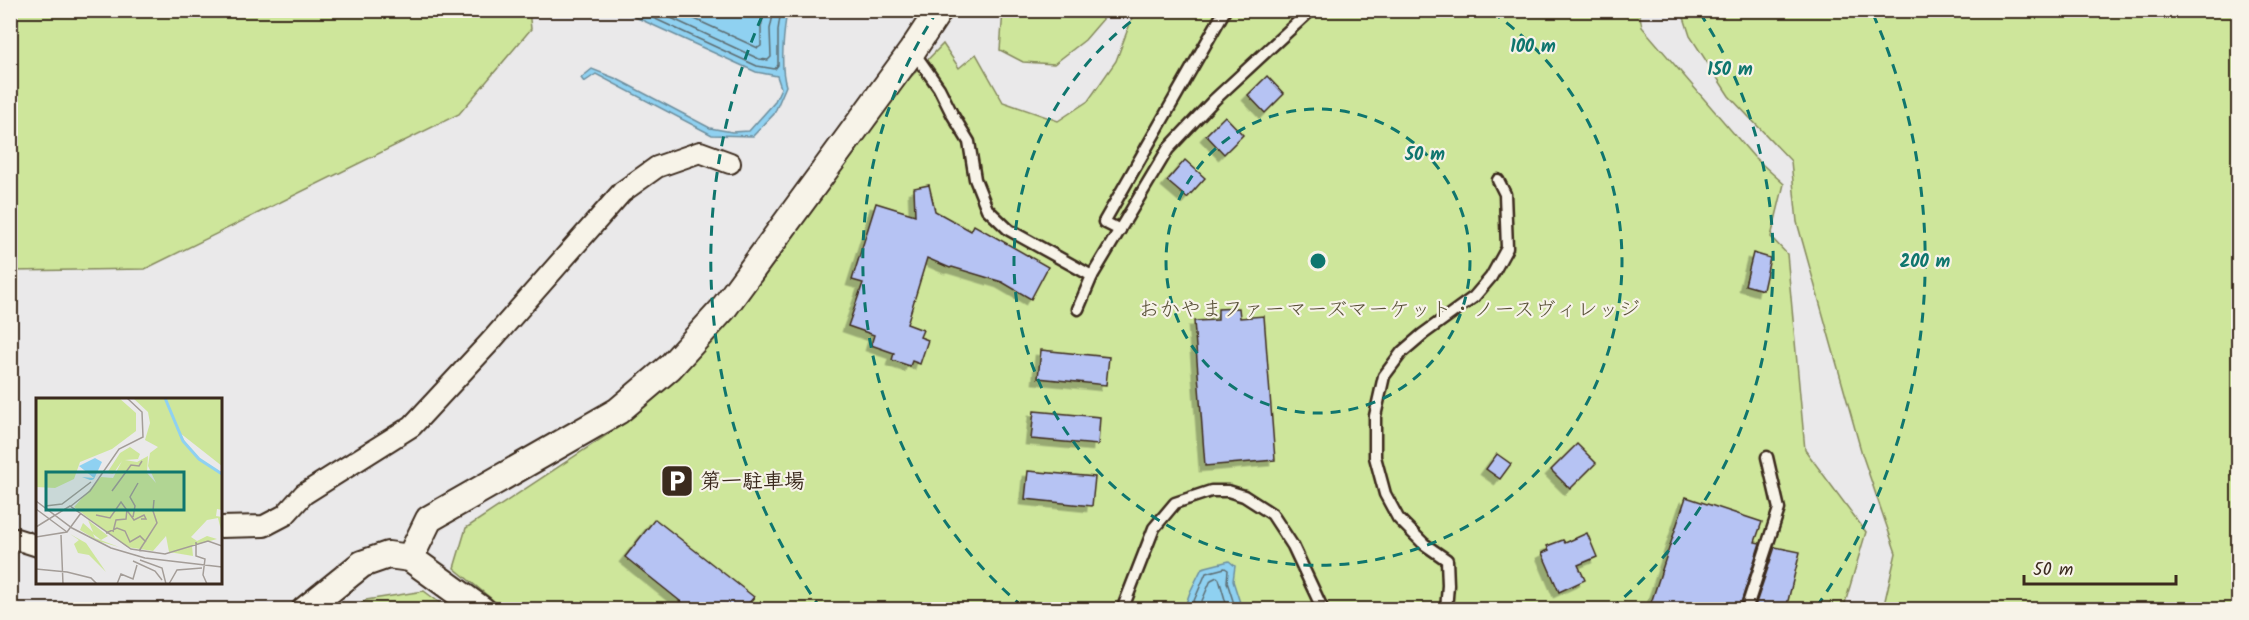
<svg xmlns="http://www.w3.org/2000/svg" width="2249" height="620" font-family="Kalam,'Klee One',sans-serif">
<style>
.green{fill:#cee69b;stroke:#84885c;stroke-width:1.5}
.water{fill:#8fd1f1;stroke:#6d8e9d;stroke-width:1.5}
.lines{fill:none;stroke-linecap:round;stroke-linejoin:round}
.shore{stroke:#5d6d72;stroke-width:1.5}
.building{fill:#b6c3f3;stroke:#3b2a1e;stroke-width:1.5;filter:url(#shadow)}
.service-casing{stroke:#3b2a1e;stroke-width:15}
.minor-casing{stroke:#3b2a1e;stroke-width:24}
.tertiary-casing{stroke:#3b2a1e;stroke-width:30}
.service{stroke:#f7f3e8;stroke-width:10}
.minor{stroke:#f7f3e8;stroke-width:20}
.tertiary{stroke:#f7f3e8;stroke-width:26}
.ring{fill:none;stroke:#0f766e;stroke-width:3;stroke-dasharray:10 8}
.labels{text-anchor:middle;stroke-width:4.5;stroke-linejoin:round;paint-order:stroke}
.park-label{font-size:21px;fill:#585037;stroke:#f7f3e8}
.poi-label{font-size:21px;font-weight:bold;fill:#3b2a1e;stroke:#f7f3e8;text-anchor:start}
.inset-river{fill:none;stroke:#8fd1f1;stroke-width:3}
.inset-road{fill:none;stroke:#a49d98;stroke-width:1.5}
.view{fill:#0f766e;fill-opacity:0.15;stroke:#0f766e;stroke-width:3}
.inset-edge{fill:none;stroke:#3b2a1e;stroke-width:3}
.centre{fill:#0f766e;stroke:#f7f3e8;stroke-width:3}
.ring-label{font-size:18px;text-anchor:middle;font-weight:bold;fill:#0f766e;stroke:#f7f3e8;stroke-width:4.5;stroke-linejoin:round;paint-order:stroke}
</style>
<defs>
<filter id="shadow"><feDropShadow dx="-5.5" dy="5.5" stdDeviation="0" flood-color="#0004"/></filter>
</defs>
<rect width="100%" height="100%" fill="#eae9ea"/>
<filter id="ink" filterUnits="userSpaceOnUse"><feTurbulence type="fractalNoise" baseFrequency=".0167" numOctaves="2"/><feDisplacementMap in="SourceGraphic" scale="12" xChannelSelector="R" yChannelSelector="G"/><feConvolveMatrix kernelMatrix="1 2 1 2 8 2 1 2 1" color-interpolation-filters="sRGB"/></filter>
<g filter="url(#ink)">
<g class="green">
<path d="M 529,10 L 531,29 L 459,114 L 145,269 L 11,271 L 11,11 Z"/>
<path d="M 1135,10 L 1639,11 L 1642,27 L 1754,157 L 1784,184 L 1771,237 L 1787,254 L 1805,450 L 1866,532 L 1843,610 L 505,610 L 454,568 L 466,528 L 622,425 L 729,322 L 904,84 L 943,44 L 959,68 L 976,54 L 1003,102 L 1058,121 L 1088,101 L 1116,61 Z"/>
<path d="M 1003,11 L 1003,10 L 1110,11 L 1085,40 L 1054,64 L 1023,62 L 1000,50 Z"/>
<path d="M 1682,11 L 2238,11 L 2238,609 L 1883,609 L 1896,553 L 1862,454 L 1797,222 L 1791,161 L 1729,96 L 1690,36 Z"/>
<path d="M 424,591 L 448,609 L 353,609 L 366,600 Z"/>
</g>
<g class="water">
<path d="M 622,11 L 787,11 C 784,31 780,68 786,86 L 774,114 L 753,136 L 712,135 L 596,74 L 584,82 L 581,78 L 592,69 L 617,79 L 710,128 L 732,132 L 749,131 L 774,103 L 781,88 L 777,76 L 756,72 Z"/>
<path d="M 1229,561 L 1235,566 L 1233,581 L 1242,609 L 1184,609 L 1190,592 L 1202,568 Z"/>
</g>
<g class="lines">
<g class="shore">
<path d="M 636,10 L 757,66 L 775,69 L 778,65 L 778,30 L 781,10"/>
<path d="M 654,10 L 759,59 L 768,60 L 771,57 L 770,29 L 774,10"/>
<path d="M 675,10 L 758,48 L 761,46 L 761,27 L 765,10"/>
<path d="M 1190,610 L 1206,573 L 1225,568 L 1228,570 L 1227,582 L 1236,610"/>
<path d="M 1198,610 L 1211,580 L 1217,577 L 1219,579 L 1228,610"/>
</g>
</g>
<g class="building">
<path d="M 1267,76 L 1284,94 L 1265,113 L 1248,95 Z"/>
<path d="M 1225,116 L 1243,135 L 1224,154 L 1206,135 Z"/>
<path d="M 1185,160 L 1205,178 L 1187,198 L 1167,181 Z"/>
<path d="M 929,185 L 935,211 L 971,231 L 974,225 L 1048,267 L 1031,299 L 1002,282 L 952,267 L 950,268 L 927,258 L 907,324 L 923,330 L 920,337 L 928,340 L 920,364 L 912,361 L 910,366 L 892,360 L 894,353 L 871,345 L 874,335 L 848,326 L 863,283 L 852,280 L 876,203 L 915,215 L 914,188 Z"/>
<path d="M 1753,253 L 1770,258 L 1763,290 L 1745,285 Z"/>
<path d="M 1239,308 L 1240,318 L 1264,316 L 1275,460 L 1205,466 L 1194,321 L 1218,320 L 1218,309 Z"/>
<path d="M 1041,350 L 1109,357 L 1106,385 L 1038,378 Z"/>
<path d="M 1034,411 L 1100,417 L 1098,445 L 1031,439 Z"/>
<path d="M 1577,444 L 1596,463 L 1570,489 L 1551,470 Z"/>
<path d="M 1497,454 L 1511,464 L 1500,479 L 1486,469 Z"/>
<path d="M 1028,471 L 1095,477 L 1092,506 L 1025,499 Z"/>
<path d="M 1686,497 L 1762,522 L 1755,542 L 1760,543 L 1739,609 L 1649,609 Z"/>
<path d="M 655,519 L 754,597 L 744,609 L 690,609 L 625,557 Z"/>
<path d="M 1587,533 L 1597,557 L 1578,565 L 1585,580 L 1559,592 L 1542,553 L 1549,550 L 1547,546 L 1563,540 L 1565,543 Z"/>
<path d="M 1775,547 L 1800,552 L 1786,609 L 1754,609 Z"/>
</g>
<g class="lines">
<g class="service-casing">
<g id="service">
<path d="M 913,51 L 939,88 L 952,114 L 969,142 L 975,179 L 987,209 L 1009,230 L 1092,276"/>
<path d="M 1120,230 L 1104,222 L 1225,10"/>
<path d="M 1078,309 L 1092,276 L 1168,149 L 1214,100 L 1311,10"/>
<path d="M 1122,610 L 1154,528 L 1175,503 L 1211,491 L 1228,491 L 1244,496 L 1272,514 L 1293,546 L 1323,610"/>
<path d="M 1446,610 L 1448,585 L 1447,560 L 1424,544 L 1398,518 L 1385,494 L 1375,457 L 1375,416 L 1384,376 L 1402,352 L 1423,334 L 1474,297 L 1491,277 L 1507,248 L 1505,194 L 1498,180"/>
<path d="M 1746,610 L 1779,509 L 1767,457"/>
</g>
</g>
<g class="minor-casing">
<g id="minor">
<path d="M 220,527 L 264,526 L 285,515 L 304,494 L 412,426 L 490,342 L 622,192 L 657,167 L 700,152 L 730,163"/>
<path d="M 10,541 L 16,539 L 38,546"/>
</g>
</g>
<g class="tertiary-casing">
<g id="tertiary">
<path d="M 410,558 L 429,519 L 618,411 L 670,367 L 723,309 L 912,51 L 939,10"/>
<path d="M 305,610 L 362,564 L 388,555 L 410,558 L 482,610"/>
</g>
</g>
<use href="#service" class="service"/>
<use href="#minor" class="minor"/>
<use href="#tertiary" class="tertiary"/>
</g>
</g>
<g class="ring">
<circle cx="1318" cy="261" r="152"/>
<path d="M1492 12A304 304 0 1 1 1144 12"/>
<path d="M1023 607A455 455 0 0 1 936 13M1700 13A455 455 0 0 1 1613 607"/>
<path d="M821 609A607 607 0 0 1 763 14M1873 14A607 607 0 0 1 1815 609"/>
</g>
<defs>
<g id="parking-square" transform="scale(1.725)"><rect x="-9" y="-9" width="18" height="18" rx="4" fill="#3b2a1e" stroke="#f7f3e8"/><path d="M-3.5-5.5H1a3.5 3.5 0 0 1 0 7H-1V5.5H-3.5ZM-1-3.4V-.6H.8a1.4 1.4 0 0 0 0-2.8Z" fill="#fff"/></g>
</defs>
<g fill-rule="evenodd">
<use href="#parking-square" x="677" y="481"/>
</g>
<g class="labels">
<g class="park-label">
<text x="1389" y="316">おかやまファーマーズマーケット・ノースヴィレッジ</text>
</g>
<g class="poi-label">
<text x="700" y="488">第一駐車場</text>
</g>
</g>
<g transform="translate(36 398)">
<rect width="186" height="186" fill="#eae9ea"/>
<path d="M 0,0 L 83,0 L 100,15 L 100,33 L 76,51 L 44,64 L 38,81 L 19,90 L 0,89 ZM 97,0 L 186,0 L 186,68 L 144,35 L 156,55 L 186,77 L 186,112 L 181,111 L 180,118 L 186,119 L 186,136 L 182,120 L 171,122 L 155,139 L 161,143 L 171,138 L 181,141 L 156,148 L 157,158 L 133,154 L 130,138 L 117,153 L 91,149 L 38,109 L 65,79 L 77,80 L 86,63 L 77,76 L 71,75 L 84,55 L 94,49 L 104,56 L 102,61 L 89,62 L 101,64 L 112,58 L 111,75 L 120,85 L 112,68 L 114,55 L 122,49 L 109,42 L 114,25 L 112,14 ZM 52,122 L 72,138 L 65,142 L 57,136 L 59,140 L 83,149 L 62,143 L 44,132 L 47,125 L 57,134 ZM 34,136 L 50,145 L 70,174 L 53,157 L 42,155 L 38,146 L 43,142 Z" fill="#cee69b"/>
<path d="M 59,60 L 66,64 L 58,81 L 56,82 L 54,82 L 46,79 L 58,80 L 43,68 Z" fill="#8fd1f1"/>
<path class="inset-river" d="M 129,0 L 147,43 L 163,61 L 186,76"/>
<path class="inset-road" d="M 76,93 L 95,67 L 103,68 L 106,63M 0,103 L 36,130 L 75,150 L 109,160 L 186,169M 9,108 L 26,106 L 55,84M 35,108 L 54,93 L 83,51 L 107,39 L 106,14 L 91,0M 0,111 L 31,134M 60,117 L 74,120 L 85,104 L 98,122 L 108,117 L 110,121 L 105,121M 97,119 L 99,108 L 94,99 L 102,85M 0,129 L 34,108 L 95,151 L 129,156 L 172,143 L 186,148M 77,134 L 80,122 L 90,121 L 91,111M 70,135 L 81,130 L 89,133 L 94,144 L 104,138 L 110,144M 25,137 L 27,186M 0,139 L 31,134 L 45,115M 160,144 L 160,158 L 169,161 L 167,177 L 171,186M 103,153 L 121,125 L 117,113 L 118,102M 104,162 L 126,170 L 130,186M 97,163 L 119,173 L 126,182M 0,171 L 31,174 L 55,180 L 61,186M 81,186 L 85,176 L 97,181 L 101,167M 133,186 L 141,172 L 166,170"/>
<path class="view" d="M 10,74 L 148,74 L 148,112 L 10,112 Z"/>
<rect width="186" height="186" class="inset-edge"/>
</g>
<circle cx="1318" cy="261" r="9" class="centre"/>
<g class="ring-label">
<text x="1533" y="52">100 m</text>
<text x="1730" y="75">150 m</text>
<text x="1425" y="160">50 m</text>
<text x="1925" y="267">200 m</text>
</g>
<rect width="2249" height="620" fill="none" stroke="#f7f3e8" stroke-width="36"/>
<rect x="18" y="18" width="2213" height="584" fill="none" stroke="#3b2a1e" stroke-width="2" filter="url(#ink)"/>
<path d="M2024 575v9h152v-9" fill="none" stroke="#3b2a1e" stroke-width="3"/>
<text x="2033" y="575" font-size="18" fill="#3b2a1e" stroke="#f7f3e8" stroke-width="4.5" paint-order="stroke">50 m</text>
</svg>
